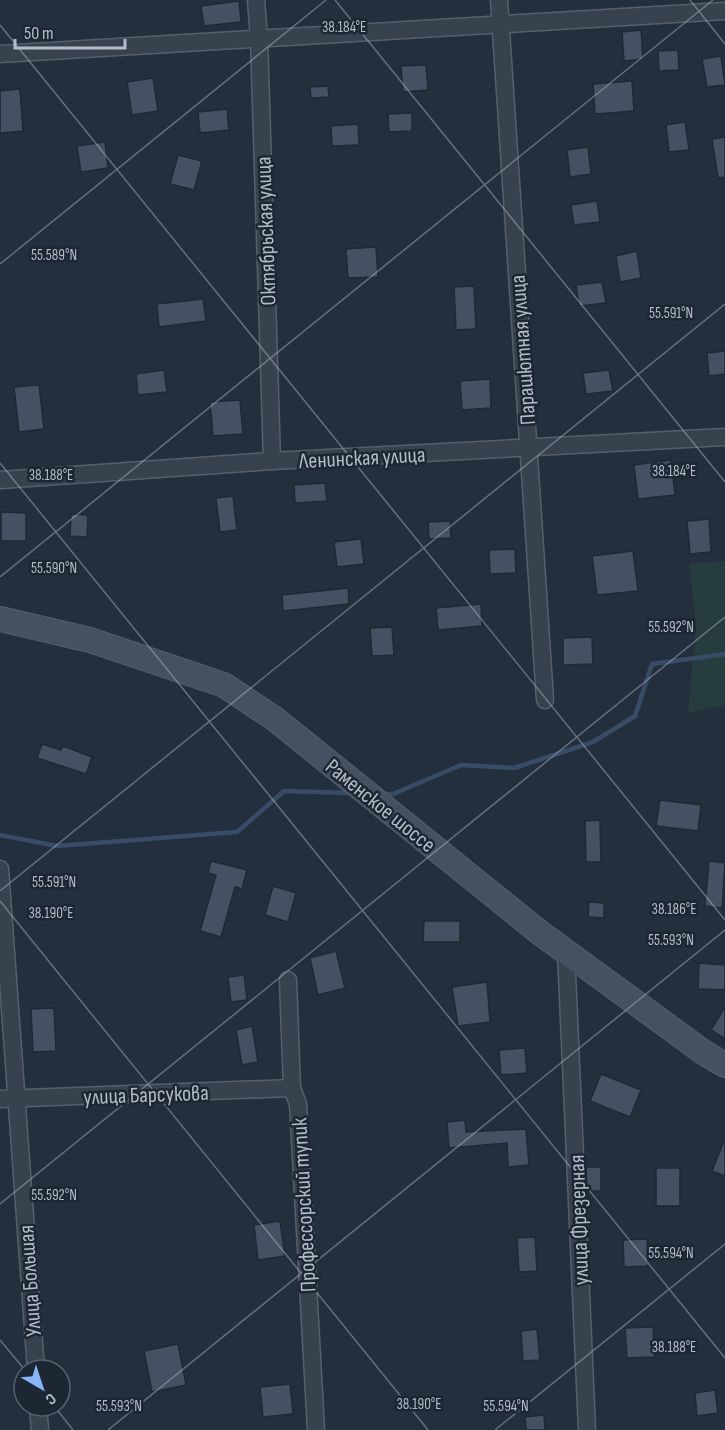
<svg xmlns="http://www.w3.org/2000/svg" width="725" height="1430" font-family="'Sofia Sans Condensed',sans-serif">
<style>
.green{fill:#263c3f}
.lines{fill:none;stroke-linecap:round;stroke-linejoin:round}
.stream{stroke:#394c67;stroke-width:4.5}
.building{fill:#455162;stroke:#1f2835;stroke-width:1.5}
.street-casing{stroke:#565f6c;stroke-width:19}
.secondary-casing{stroke:#565f6c;stroke-width:26}
.street{stroke:#38414e;stroke-width:16}
.secondary{stroke:#465061;stroke-width:24}
.ticks{fill:none;stroke:#b4bcc9;stroke-width:1.5;stroke-opacity:0.45}
.labels{text-anchor:middle;stroke-width:5;stroke-linejoin:round;paint-order:stroke}
.street-label{font-size:22px;fill:#b4bcc9;stroke:#1d2633}
.ticks-label{font-size:15px;text-anchor:middle;fill:#b4bcc9;stroke:#1d2633;stroke-width:5;stroke-linejoin:round;paint-order:stroke}
</style>
<rect width="100%" height="100%" fill="#242f3e"/>
<path class="green" d="M 725,561 L 725,705 L 688,713 L 696,626 L 689,564 Z"/>
<g class="lines">
<g class="stream">
<path d="M 381,794 L 393,794 L 461,765 L 514,768 L 593,742 L 635,716 L 652,664 L 725,654"/>
<path d="M 0,835 L 57,846 L 237,832 L 284,791 L 352,793"/>
</g>
</g>
<g class="building">
<path d="M 239,1 L 241,22 L 204,26 L 201,6 Z"/>
<path d="M 641,30 L 643,59 L 624,61 L 622,32 Z"/>
<path d="M 678,50 L 679,70 L 659,71 L 658,51 Z"/>
<path d="M 721,56 L 725,85 L 707,87 L 702,59 Z"/>
<path d="M 426,65 L 428,90 L 403,92 L 401,66 Z"/>
<path d="M 153,78 L 158,111 L 132,115 L 127,82 Z"/>
<path d="M 632,81 L 634,111 L 595,114 L 593,84 Z"/>
<path d="M 328,86 L 329,97 L 311,98 L 310,87 Z"/>
<path d="M 20,89 L 23,131 L 0,133 L 0,91 Z"/>
<path d="M 227,109 L 229,130 L 200,133 L 198,112 Z"/>
<path d="M 412,113 L 412,131 L 389,132 L 388,114 Z"/>
<path d="M 685,122 L 689,150 L 669,152 L 666,125 Z"/>
<path d="M 358,124 L 359,145 L 332,146 L 331,126 Z"/>
<path d="M 725,137 L 725,177 L 718,178 L 712,139 Z"/>
<path d="M 105,142 L 108,168 L 81,172 L 77,146 Z"/>
<path d="M 588,147 L 591,174 L 570,177 L 567,150 Z"/>
<path d="M 178,155 L 202,161 L 194,190 L 170,184 Z"/>
<path d="M 597,201 L 600,222 L 574,225 L 571,205 Z"/>
<path d="M 376,247 L 378,277 L 348,278 L 346,249 Z"/>
<path d="M 637,251 L 641,278 L 620,282 L 616,256 Z"/>
<path d="M 602,282 L 606,303 L 579,306 L 576,285 Z"/>
<path d="M 474,286 L 476,329 L 456,330 L 454,287 Z"/>
<path d="M 203,299 L 206,321 L 159,327 L 157,304 Z"/>
<path d="M 725,351 L 725,374 L 709,376 L 707,353 Z"/>
<path d="M 164,370 L 167,392 L 138,395 L 136,374 Z"/>
<path d="M 609,370 L 613,391 L 586,394 L 583,373 Z"/>
<path d="M 490,379 L 491,408 L 462,410 L 460,381 Z"/>
<path d="M 39,385 L 44,429 L 19,432 L 14,387 Z"/>
<path d="M 240,400 L 243,434 L 213,436 L 210,402 Z"/>
<path d="M 671,460 L 675,495 L 638,499 L 634,465 Z"/>
<path d="M 325,483 L 327,501 L 295,503 L 294,485 Z"/>
<path d="M 233,496 L 237,530 L 220,532 L 216,498 Z"/>
<path d="M 1,512 L 26,513 L 26,541 L 1,541 Z"/>
<path d="M 71,514 L 88,515 L 87,537 L 70,536 Z"/>
<path d="M 709,519 L 711,552 L 690,554 L 687,521 Z"/>
<path d="M 450,521 L 451,538 L 429,539 L 428,522 Z"/>
<path d="M 361,539 L 364,564 L 337,567 L 334,542 Z"/>
<path d="M 515,549 L 516,573 L 490,574 L 489,550 Z"/>
<path d="M 633,551 L 638,591 L 597,595 L 592,556 Z"/>
<path d="M 348,588 L 349,604 L 283,611 L 282,595 Z"/>
<path d="M 481,604 L 482,626 L 438,630 L 436,608 Z"/>
<path d="M 392,627 L 394,655 L 372,656 L 370,628 Z"/>
<path d="M 592,637 L 593,664 L 563,665 L 563,638 Z"/>
<path d="M 42,744 L 61,750 L 63,746 L 92,757 L 86,774 L 37,758 Z"/>
<path d="M 660,800 L 701,805 L 698,831 L 656,826 Z"/>
<path d="M 600,820 L 601,862 L 586,862 L 585,821 Z"/>
<path d="M 211,861 L 247,870 L 242,889 L 235,887 L 221,937 L 200,931 L 216,875 L 208,873 Z"/>
<path d="M 709,861 L 725,863 L 722,908 L 705,906 Z"/>
<path d="M 273,886 L 296,893 L 288,922 L 265,915 Z"/>
<path d="M 589,902 L 604,903 L 604,918 L 588,917 Z"/>
<path d="M 424,921 L 460,921 L 460,942 L 423,942 Z"/>
<path d="M 336,951 L 345,988 L 318,995 L 310,958 Z"/>
<path d="M 699,963 L 725,965 L 725,990 L 698,989 Z"/>
<path d="M 244,975 L 247,1000 L 231,1002 L 228,977 Z"/>
<path d="M 487,982 L 490,1022 L 458,1026 L 452,987 Z"/>
<path d="M 725,1007 L 725,1039 L 711,1030 Z"/>
<path d="M 54,1008 L 56,1051 L 33,1052 L 31,1009 Z"/>
<path d="M 252,1026 L 258,1062 L 242,1065 L 236,1030 Z"/>
<path d="M 525,1048 L 527,1073 L 501,1075 L 499,1050 Z"/>
<path d="M 601,1074 L 641,1090 L 630,1117 L 590,1101 Z"/>
<path d="M 465,1120 L 466,1132 L 526,1129 L 529,1165 L 508,1167 L 507,1143 L 449,1148 L 447,1122 Z"/>
<path d="M 724,1141 L 725,1141 L 725,1176 L 712,1171 Z"/>
<path d="M 586,1167 L 601,1167 L 601,1191 L 587,1191 Z"/>
<rect x="656" y="1168" width="24" height="38"/>
<path d="M 280,1221 L 285,1256 L 258,1260 L 254,1225 Z"/>
<path d="M 535,1237 L 537,1271 L 519,1272 L 517,1238 Z"/>
<path d="M 647,1239 L 648,1266 L 624,1267 L 623,1240 Z"/>
<path d="M 653,1327 L 655,1357 L 627,1358 L 625,1328 Z"/>
<path d="M 537,1329 L 540,1360 L 523,1361 L 521,1331 Z"/>
<path d="M 178,1344 L 186,1385 L 152,1392 L 144,1351 Z"/>
<path d="M 290,1384 L 293,1414 L 263,1417 L 260,1387 Z"/>
<path d="M 715,1390 L 718,1413 L 697,1416 L 695,1393 Z"/>
<path d="M 544,1415 L 545,1430 L 526,1430 L 525,1417 Z"/>
</g>
<g class="lines">
<g class="street-casing">
<g id="street">
<path d="M 256,0 L 259,38 L 272,461"/>
<path d="M 499,0 L 545,700"/>
<path d="M 0,54 L 725,11"/>
<path d="M 0,480 L 272,461 L 725,437"/>
<path d="M 0,869 L 36,1370"/>
<path d="M 566,951 L 587,1430"/>
<path d="M 288,980 L 292,1088 L 298,1104 L 316,1430"/>
<path d="M 0,1099 L 292,1088"/>
<path d="M 38,1406 L 40,1430"/>
</g>
</g>
<g class="secondary-casing">
<path id="secondary" d="M 0,619 L 90,640 L 224,685 L 275,719 L 539,932 L 703,1052 L 725,1065"/>
</g>
<use href="#street" class="street"/>
<use href="#secondary" class="secondary"/>
</g>
<path class="ticks" d="M 335,0 L 725,482M 690,0 L 725,44M 0,25 L 725,920M 0,264 L 326,0M 0,463 L 725,1358M 0,577 L 713,0M 0,891 L 725,304M 0,901 L 428,1430M 0,1204 L 725,617M 0,1340 L 25,1370M 54,1406 L 73,1430M 108,1430 L 725,930M 495,1430 L 725,1244"/>
<g class="labels">
<g class="street-label">
<text transform="translate(265 231) rotate(-92)" y="8">Октябрьская улица</text>
<text transform="translate(522 350) rotate(-94)" y="8">Парашютная улица</text>
<text transform="translate(362 457) rotate(-3)" y="8">Ленинская улица</text>
<text transform="translate(381 805) rotate(39)" y="8">Раменское шоссе</text>
<text transform="translate(146 1094) rotate(-2)" y="8">улица Барсукова</text>
<text transform="translate(303 1205) rotate(-93)" y="8">Профессорский тупик</text>
<text transform="translate(578 1220) rotate(-92)" y="8">улица Фрезерная</text>
<text transform="translate(29 1281) rotate(-94)" y="8">Улица Большая</text>
</g>
</g>
<g class="ticks-label">
<text x="344" y="32">38.184°E</text>
<text x="54" y="260">55.589°N</text>
<text x="671" y="318">55.591°N</text>
<text x="674" y="476">38.184°E</text>
<text x="51" y="480">38.188°E</text>
<text x="54" y="573">55.590°N</text>
<text x="671" y="632">55.592°N</text>
<text x="54" y="887">55.591°N</text>
<text x="674" y="914">38.186°E</text>
<text x="51" y="918">38.190°E</text>
<text x="671" y="945">55.593°N</text>
<text x="54" y="1200">55.592°N</text>
<text x="671" y="1258">55.594°N</text>
<text x="674" y="1352">38.188°E</text>
<text x="419" y="1409">38.190°E</text>
<text x="119" y="1411">55.593°N</text>
<text x="506" y="1411">55.594°N</text>
</g>
<g transform="translate(42 1388) rotate(141)"><circle r="28" fill="#1d2633" stroke="#59626f" stroke-width="1.5"/>
<path d="M0-4.5L10 22L0 15L-10 22Z" fill="#8ab4f8"/>
<text y="-9" font-size="16" font-weight="bold" text-anchor="middle" fill="#b4bcc9">С</text>
</g>
<path d="M15 39v9h110v-9" fill="none" stroke="#b4bcc9" stroke-width="3"/>
<text x="24" y="39" font-size="18" fill="#b4bcc9" stroke="#1d2633" stroke-width="4.5" paint-order="stroke">50 m</text>
</svg>
